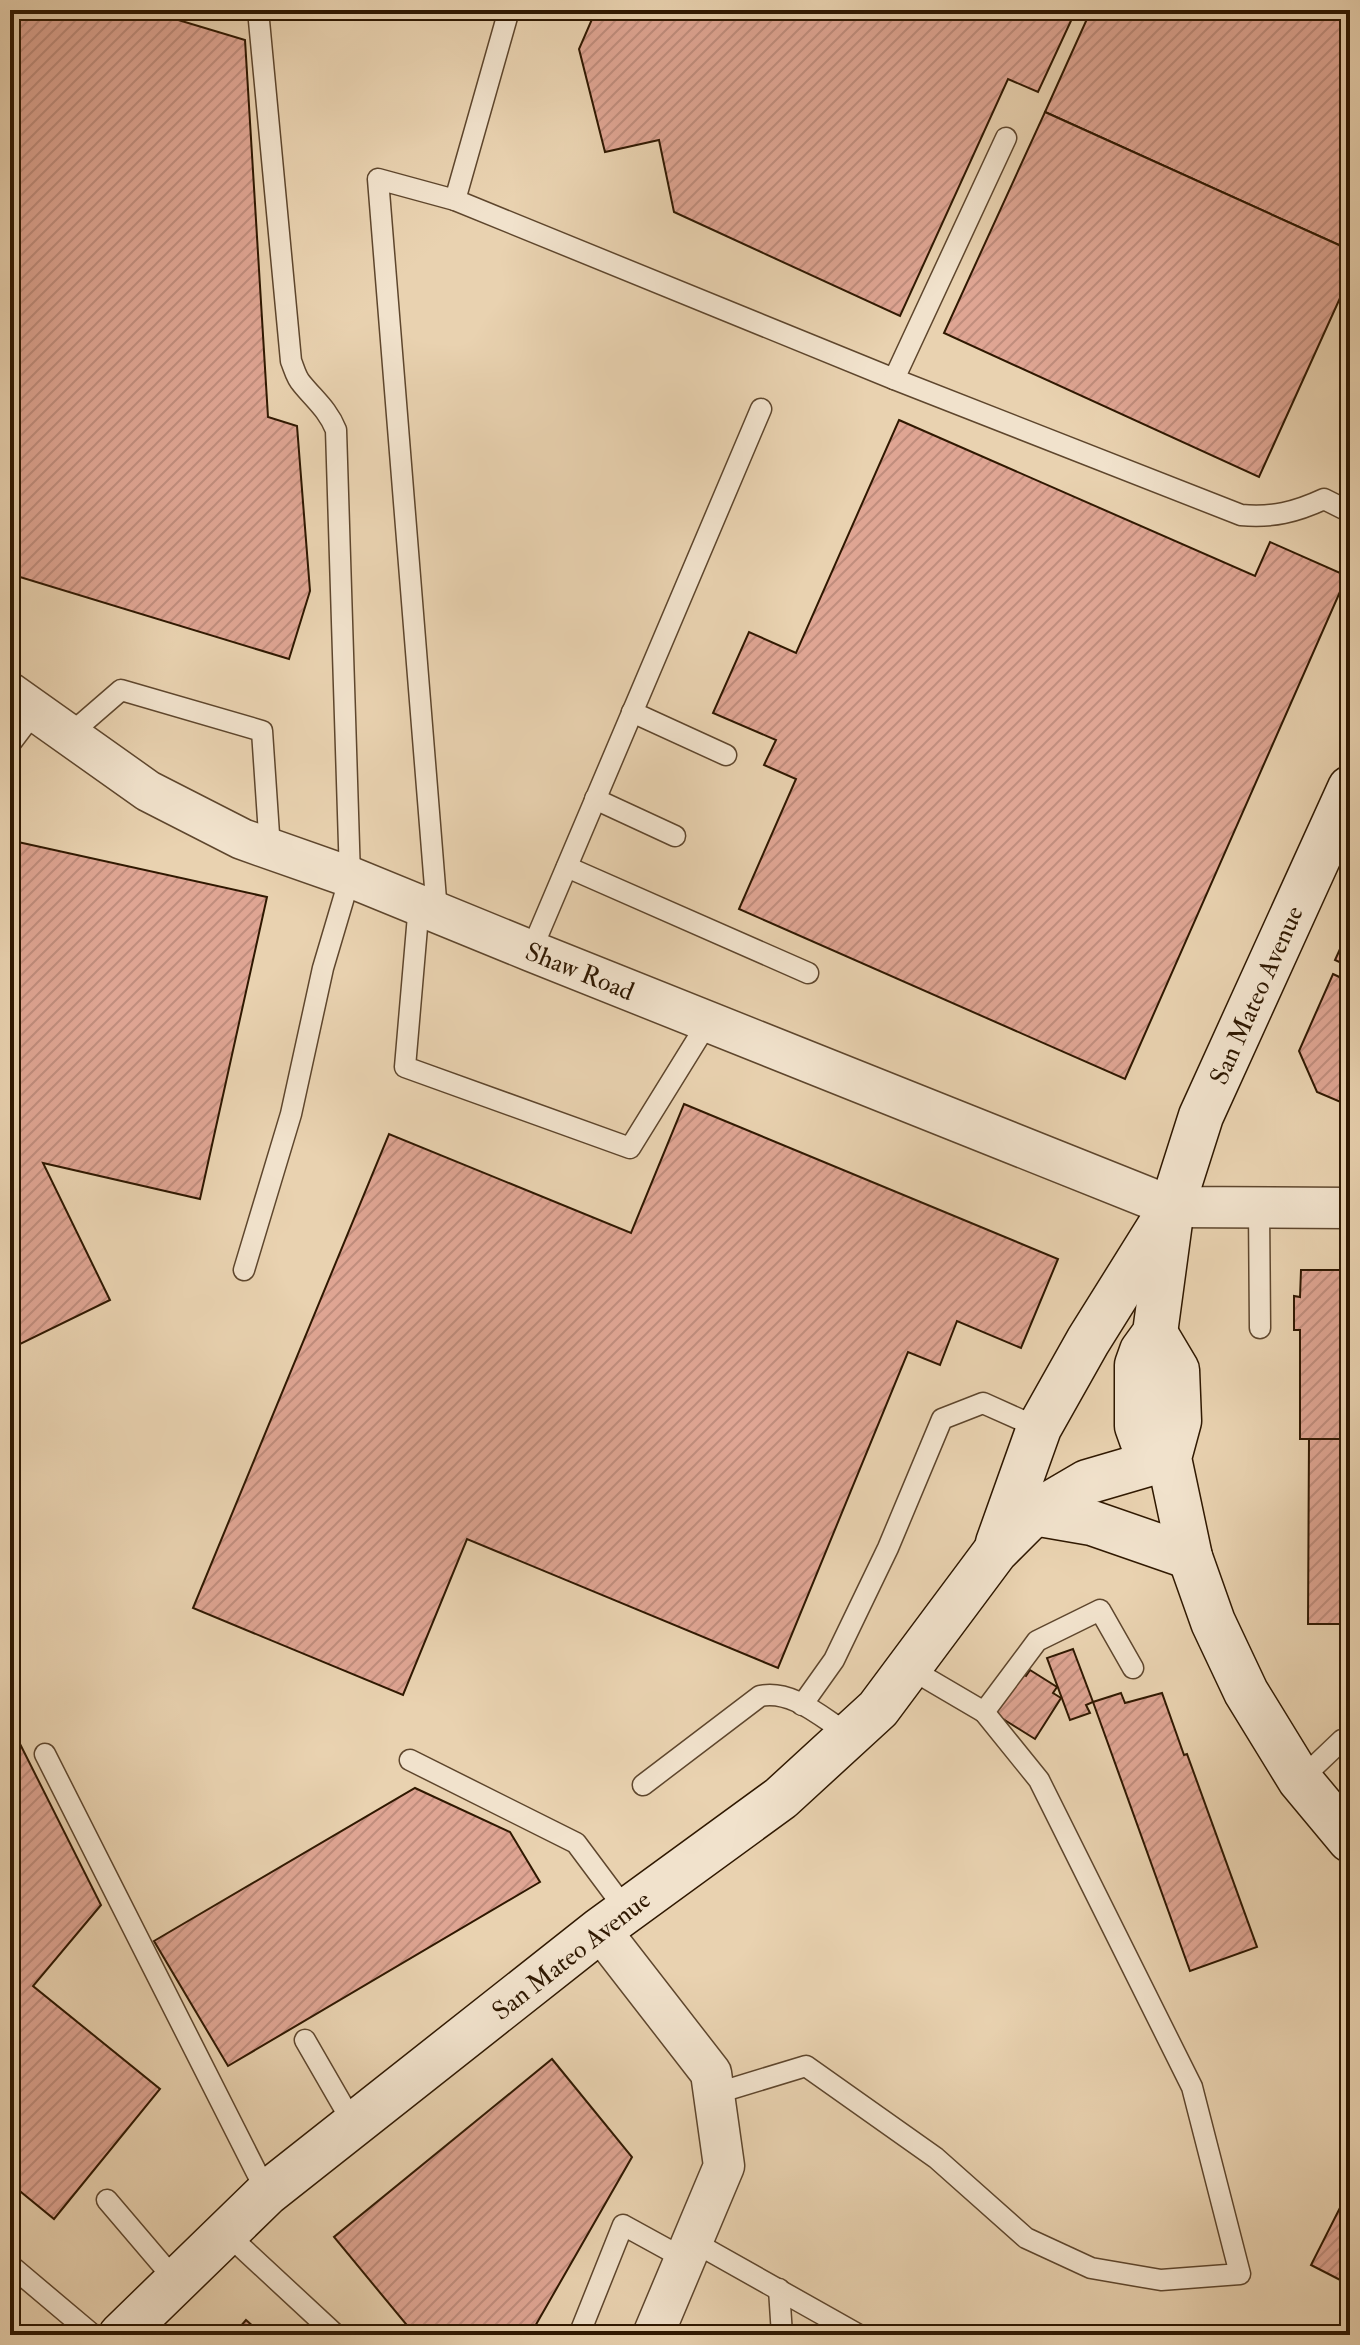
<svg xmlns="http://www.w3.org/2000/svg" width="1360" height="2345" font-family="'IM FELL Double Pica',serif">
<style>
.building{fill:url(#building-hatch);stroke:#2f1801;stroke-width:2}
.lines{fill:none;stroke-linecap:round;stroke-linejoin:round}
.lane-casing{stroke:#5e462d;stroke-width:23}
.street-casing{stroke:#5e462d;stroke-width:43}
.secondary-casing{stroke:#2f1801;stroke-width:47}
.lane{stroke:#f1e2cc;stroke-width:20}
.street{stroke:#f1e2cc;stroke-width:40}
.secondary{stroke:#f1e2cc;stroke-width:44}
.labels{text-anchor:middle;stroke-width:7;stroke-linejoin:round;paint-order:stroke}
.street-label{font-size:26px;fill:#2f1801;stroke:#f1e2cc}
</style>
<defs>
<pattern id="building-hatch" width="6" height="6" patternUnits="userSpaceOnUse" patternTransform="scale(2)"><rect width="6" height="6" fill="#dfa593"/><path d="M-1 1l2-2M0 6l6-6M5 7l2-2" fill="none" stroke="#c08d7d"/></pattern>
</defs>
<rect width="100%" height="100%" fill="#e9d2b0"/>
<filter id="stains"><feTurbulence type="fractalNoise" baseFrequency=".0025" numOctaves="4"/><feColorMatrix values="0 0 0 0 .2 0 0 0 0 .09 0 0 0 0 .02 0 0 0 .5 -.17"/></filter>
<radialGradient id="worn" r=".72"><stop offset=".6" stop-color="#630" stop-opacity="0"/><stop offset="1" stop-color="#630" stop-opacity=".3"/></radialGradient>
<g class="building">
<path d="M 19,10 L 145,10 L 245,40 L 268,417 L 297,426 L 310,591 L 289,659 L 10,574 L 10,39 Z"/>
<path d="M 596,10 L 615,10 L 635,20 L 648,10 L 1076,10 L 1038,92 L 1008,79 L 900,316 L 674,212 L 659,140 L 605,152 L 579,49 Z"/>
<path d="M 1091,10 L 1350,10 L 1350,250 L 1045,112 Z"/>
<path d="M 1045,112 L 1350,250 L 1350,276 L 1259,477 L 944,333 Z"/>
<path d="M 899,420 L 1255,576 L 1270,542 L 1347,576 L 1125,1079 L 739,909 L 796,779 L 764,765 L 776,740 L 713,713 L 749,632 L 796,653 Z"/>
<path d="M 18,842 L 267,897 L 200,1199 L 43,1163 L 110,1300 L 10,1349 L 10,879 Z"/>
<path d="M 1350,927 L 1350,967 L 1335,960 Z"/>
<path d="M 1333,974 L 1350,982 L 1350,1106 L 1317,1092 L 1299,1051 Z"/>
<path d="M 684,1104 L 1058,1259 L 1021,1348 L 957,1321 L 940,1365 L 908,1352 L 778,1668 L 467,1539 L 403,1695 L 193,1608 L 389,1134 L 631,1233 Z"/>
<path d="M 1301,1270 L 1350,1270 L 1350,1439 L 1300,1439 L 1300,1330 L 1294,1330 L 1294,1296 L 1300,1297 Z"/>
<path d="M 1309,1439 L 1350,1439 L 1350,1624 L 1308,1624 Z"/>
<path d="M 1073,1649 L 1093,1702 L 1086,1705 L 1090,1713 L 1070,1720 L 1047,1658 Z"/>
<path d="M 1030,1670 L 1057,1687 L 1053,1693 L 1061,1698 L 1035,1739 L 995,1714 L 1021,1673 L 1026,1676 Z"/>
<path d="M 1121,1693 L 1125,1703 L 1162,1693 L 1184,1755 L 1187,1754 L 1257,1947 L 1190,1971 L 1093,1702 Z"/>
<path d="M 13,1730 L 101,1905 L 33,1986 L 160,2089 L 54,2219 L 10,2183 L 10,1734 Z"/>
<path d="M 415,1788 L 510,1832 L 540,1882 L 228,2066 L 154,1941 Z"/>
<path d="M 552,2059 L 632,2157 L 530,2335 L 415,2335 L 334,2237 Z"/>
<path d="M 1350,2188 L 1350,2285 L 1311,2265 Z"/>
<path d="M 246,2320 L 263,2335 L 233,2335 Z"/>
</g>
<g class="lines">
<g class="lane-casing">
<g id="lane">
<path d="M 509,10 L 455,200 L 894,379 L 1241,515 C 1272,518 1296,512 1324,499 L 1350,512"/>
<path d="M 894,379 L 1006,138"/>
<path d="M 632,712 L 726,755"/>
<path d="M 69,735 L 121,690 L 262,731 L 270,849"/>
<path d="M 10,744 L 35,711"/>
<path d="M 595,799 L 675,836"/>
<path d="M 567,867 L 808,973"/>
<path d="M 419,904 L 405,1067 L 630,1148 L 708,1022"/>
<path d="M 437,912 L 378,179 L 455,200"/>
<path d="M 531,951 L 761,409"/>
<path d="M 1259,1208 L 1260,1328"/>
<path d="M 244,1270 L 291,1114 L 323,968 L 350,877 L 336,430 C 328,410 315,400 302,384 C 296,378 294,368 291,361 L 258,10"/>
<path d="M 909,1668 L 984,1712 L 1037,1641 L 1100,1610 L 1133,1668"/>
<path d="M 802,1705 L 834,1660 L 888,1548 L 942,1419 L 983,1403 L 1039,1428"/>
<path d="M 45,1754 L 267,2193"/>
<path d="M 410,1760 L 576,1843 L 626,1910"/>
<path d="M 1300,1780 L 1342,1740"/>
<path d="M 643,1785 L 760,1696 C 793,1689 823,1719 850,1735"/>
<path d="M 305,2040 L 354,2125"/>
<path d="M 714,2094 L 806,2066 L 936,2158 L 1026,2238 L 1091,2268 L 1161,2280 L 1240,2274 L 1192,2087 L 1039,1780 L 984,1712"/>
<path d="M 107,2200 L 176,2281"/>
<path d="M 225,2232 L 336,2335"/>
<path d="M 692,2241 L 859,2335"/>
<path d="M 10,2265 L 93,2335"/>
<path d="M 779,2289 L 782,2335"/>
<path d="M 579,2335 L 623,2225 L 685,2259"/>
</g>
</g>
<g class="street-casing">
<g id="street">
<path d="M 10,693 L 148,791 L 242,839 L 350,877 L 531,951 L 1172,1207 L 1350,1208"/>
<path d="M 600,1930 L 711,2073 L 724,2166 L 653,2335"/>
</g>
</g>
<g class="secondary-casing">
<g id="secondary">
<path d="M 1155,1333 L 1177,1370 L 1179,1421 L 1169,1458 L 1190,1557 L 1213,1622 L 1246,1692 L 1300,1780 L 1350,1840"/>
<path d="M 1169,1458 L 1142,1440 L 1137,1426 L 1137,1365 L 1142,1351 L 1155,1333 L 1172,1207 L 1201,1116 L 1350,788"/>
<path d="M 1034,1513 L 1092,1523 L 1190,1557"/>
<path d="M 998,1543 L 1039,1428 L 1088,1341 L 1163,1221"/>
<path d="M 121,2335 L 267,2193 L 600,1930 L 781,1798 L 878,1709 L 995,1552 L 1034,1513 L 1087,1482 L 1169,1458"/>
</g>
</g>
<use href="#lane" class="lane"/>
<use href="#street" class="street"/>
<use href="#secondary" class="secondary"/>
</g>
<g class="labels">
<g class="street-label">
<text transform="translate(580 971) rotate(22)" y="9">Shaw Road</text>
<text transform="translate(1256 995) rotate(-66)" y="9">San Mateo Avenue</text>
<text transform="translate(571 1955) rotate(-38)" y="9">San Mateo Avenue</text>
</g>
</g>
<rect width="1360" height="2345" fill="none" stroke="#e9d2b0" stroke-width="40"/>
<rect x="12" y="12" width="1336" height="2321" fill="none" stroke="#2f1801" stroke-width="4"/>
<rect x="20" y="20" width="1320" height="2305" fill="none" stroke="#2f1801" stroke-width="2"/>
<rect width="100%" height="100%" filter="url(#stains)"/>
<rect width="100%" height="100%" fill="url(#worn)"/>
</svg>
